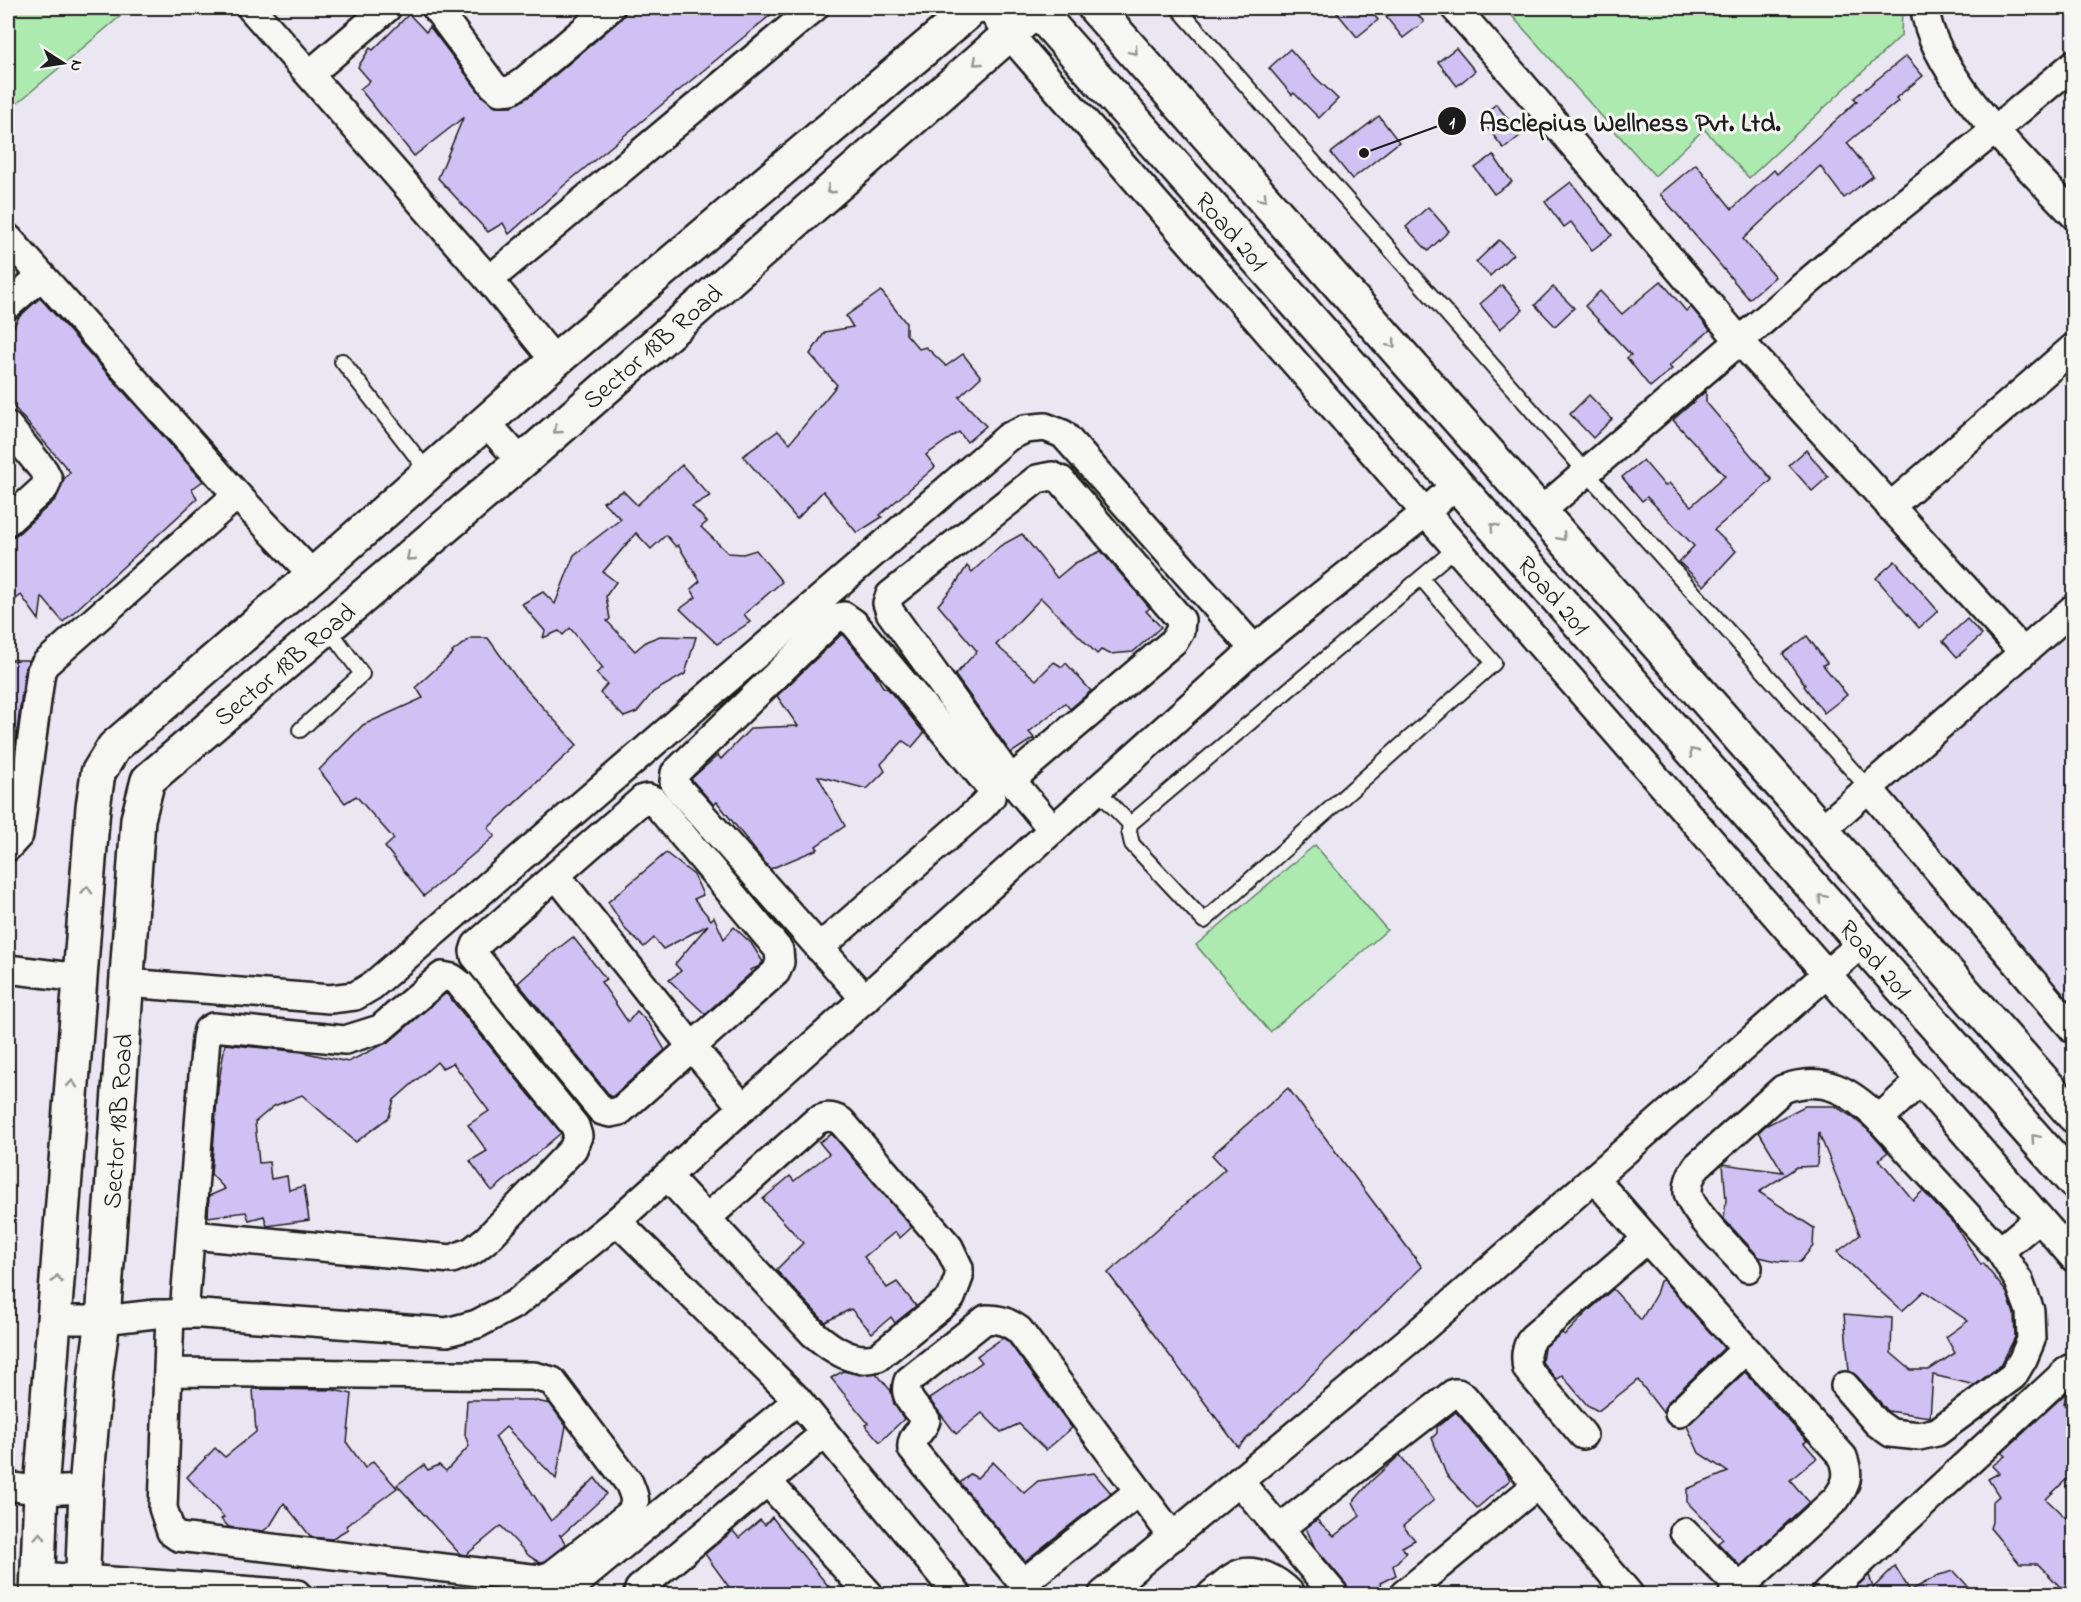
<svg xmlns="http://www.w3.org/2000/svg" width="2081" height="1602" font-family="'Indie Flower',sans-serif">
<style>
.built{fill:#e2dbf2}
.green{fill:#adeab0;stroke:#648366;stroke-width:1.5}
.building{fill:#cfc1f3;stroke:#1c1c1c;stroke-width:1.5}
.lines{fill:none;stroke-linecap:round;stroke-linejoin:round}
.lane-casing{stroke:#1c1c1c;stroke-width:18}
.street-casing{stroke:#1c1c1c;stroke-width:32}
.secondary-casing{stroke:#1c1c1c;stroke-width:38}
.lane{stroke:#f6f6f2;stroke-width:14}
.street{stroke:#f6f6f2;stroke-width:27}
.secondary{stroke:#f6f6f2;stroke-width:33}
.oneway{stroke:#949492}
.labels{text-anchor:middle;stroke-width:6;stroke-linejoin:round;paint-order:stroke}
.street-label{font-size:26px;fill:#1c1c1c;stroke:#f6f6f2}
.leader{fill:none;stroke:#1c1c1c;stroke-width:2}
.callout-dot{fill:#1c1c1c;stroke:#f6f6f2;stroke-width:2}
.mark-label{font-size:18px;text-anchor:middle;font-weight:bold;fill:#fff}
.callout-label{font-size:27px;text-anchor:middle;font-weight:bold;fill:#1c1c1c;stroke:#f6f6f2;stroke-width:6;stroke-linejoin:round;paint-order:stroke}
</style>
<rect width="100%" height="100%" fill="#eae6f2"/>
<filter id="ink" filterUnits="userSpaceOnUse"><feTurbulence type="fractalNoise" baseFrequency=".0167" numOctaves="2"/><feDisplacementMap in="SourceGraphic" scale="12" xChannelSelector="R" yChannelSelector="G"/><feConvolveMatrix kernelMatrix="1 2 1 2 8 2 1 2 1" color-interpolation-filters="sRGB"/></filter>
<g filter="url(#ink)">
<path class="built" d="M 2073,629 L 2073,1009 L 1889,792 Z"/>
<g class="green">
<path d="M 8,8 L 130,8 L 8,111 Z"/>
<path d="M 1505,8 L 1902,8 L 1901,36 L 1749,178 L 1704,129 L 1655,176 Z"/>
<path d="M 1315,845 L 1387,930 L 1270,1032 L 1196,945 Z"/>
</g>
<g class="building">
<path d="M 625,8 L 779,8 L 568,182 L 509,234 L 503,223 L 488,232 L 438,178 L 463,118 L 414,156 L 360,89 L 370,81 L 358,67 L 370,48 L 373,50 L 409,14 L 426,32 L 430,27 L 483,97 L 496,106 L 513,106 L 533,94 L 620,20 L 625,14 Z"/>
<path d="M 1333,8 L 1368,8 L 1378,20 L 1357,37 Z"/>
<path d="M 1398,8 L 1412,8 L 1424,22 L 1403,38 L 1386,17 Z"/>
<path d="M 1456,48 L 1475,71 L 1457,86 L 1438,62 Z"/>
<path d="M 1290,49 L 1316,78 L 1338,99 L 1319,118 L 1294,93 L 1292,95 L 1269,68 Z"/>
<path d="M 1906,56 L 1923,76 L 1896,98 L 1898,101 L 1847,143 L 1873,176 L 1844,198 L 1820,166 L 1743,239 L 1775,277 L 1749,299 L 1660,194 L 1696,164 L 1732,209 L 1774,170 L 1777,174 L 1857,101 L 1854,98 Z"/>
<path d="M 1496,104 L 1521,135 L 1504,149 L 1480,118 Z"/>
<path d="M 1379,116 L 1399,142 L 1352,179 L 1331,153 Z"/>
<path d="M 1493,155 L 1512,182 L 1494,194 L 1475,168 Z"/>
<path d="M 1571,182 L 1612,235 L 1592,250 L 1571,222 L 1564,227 L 1545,202 Z"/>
<path d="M 1428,207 L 1449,231 L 1428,251 L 1406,227 Z"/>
<path d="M 1499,240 L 1513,254 L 1490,276 L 1476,262 Z"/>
<path d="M 1661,281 L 1686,311 L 1691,307 L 1710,330 L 1669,366 L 1672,369 L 1650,387 L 1627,358 L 1631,355 L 1585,306 L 1600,291 L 1622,314 Z"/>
<path d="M 1502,285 L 1523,310 L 1500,329 L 1480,304 Z"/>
<path d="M 1553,287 L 1574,308 L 1555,326 L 1535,305 Z"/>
<path d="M 881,291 L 906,323 L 906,334 L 919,349 L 926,347 L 946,366 L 963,354 L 981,377 L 959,397 L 986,426 L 967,442 L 959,432 L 926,455 L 935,467 L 880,515 L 882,517 L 857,533 L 823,491 L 797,519 L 743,456 L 778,431 L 790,443 L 837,385 L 810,354 L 825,332 L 853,327 L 846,316 Z"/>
<path d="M 40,298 L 203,481 L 192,489 L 197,499 L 63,622 L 42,597 L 39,620 L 21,595 L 8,606 L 8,540 L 19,533 L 56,499 L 64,479 L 70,472 L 8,400 L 8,332 L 12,329 L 19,317 Z"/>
<path d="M 1706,391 L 1706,402 L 1772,480 L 1714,530 L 1736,551 L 1704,586 L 1679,562 L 1694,546 L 1647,497 L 1642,501 L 1622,477 L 1643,460 L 1665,486 L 1669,483 L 1691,506 L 1725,476 L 1673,420 Z"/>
<path d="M 1589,395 L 1612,419 L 1593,438 L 1570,414 Z"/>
<path d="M 1806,450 L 1828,477 L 1812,491 L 1789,465 Z"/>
<path d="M 682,465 L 710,496 L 692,506 L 707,522 L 701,527 L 728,553 L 743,554 L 756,550 L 782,582 L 744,614 L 750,622 L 717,644 L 680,609 L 696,597 L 691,589 L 700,581 L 678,545 L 676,547 L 666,535 L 651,549 L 636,533 L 603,572 L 616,582 L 606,596 L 610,619 L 607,621 L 635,651 L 647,641 L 660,636 L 696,637 L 685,674 L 653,692 L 637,712 L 624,717 L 600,693 L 607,684 L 596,673 L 603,668 L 570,628 L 563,635 L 559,631 L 543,638 L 545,631 L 522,604 L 543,592 L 555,604 L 574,555 L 621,519 L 603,502 L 623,491 L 637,505 Z"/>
<path d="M 1022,534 L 1057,578 L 1075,563 L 1101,551 L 1150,608 L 1146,611 L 1161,627 L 1133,652 L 1110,654 L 1101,650 L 1097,654 L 1041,598 L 996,645 L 1036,680 L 1054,662 L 1062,667 L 1066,663 L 1091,691 L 1070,709 L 1065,703 L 1029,732 L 1034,738 L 1011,753 L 955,675 L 977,651 L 938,605 L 955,585 L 967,566 L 972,572 L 1000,546 Z"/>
<path d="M 1895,561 L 1938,611 L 1919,628 L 1876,578 Z"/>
<path d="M 1967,619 L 1982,635 L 1957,657 L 1943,641 Z"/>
<path d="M 842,634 L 873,671 L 883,687 L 888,689 L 924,733 L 912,747 L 903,741 L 881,764 L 885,771 L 867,789 L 818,776 L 845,826 L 816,846 L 818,849 L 770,869 L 717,802 L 714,805 L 691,779 L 718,755 L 721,759 L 751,728 L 798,726 L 777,696 Z"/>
<path d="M 1807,636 L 1827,663 L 1823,665 L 1847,695 L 1824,713 L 1804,686 L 1805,685 L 1783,654 Z"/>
<path d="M 471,638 L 488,638 L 518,680 L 577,745 L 488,828 L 495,836 L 424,896 L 385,847 L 394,839 L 356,796 L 345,803 L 319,770 L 363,725 L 423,698 L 416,687 L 453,653 L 452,652 Z"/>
<path d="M 8,660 L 29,660 L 25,669 L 8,802 Z"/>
<path d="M 666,853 L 694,875 L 703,895 L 694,899 L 711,920 L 714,917 L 724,939 L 734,927 L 751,943 L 763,962 L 758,967 L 750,970 L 752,972 L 705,1014 L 669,980 L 681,971 L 675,964 L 708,925 L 663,949 L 654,938 L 644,947 L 626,930 L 608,902 Z"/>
<path d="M 573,937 L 606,979 L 601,982 L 628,1022 L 637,1011 L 650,1025 L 665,1050 L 613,1096 L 611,1097 L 518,983 L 547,957 Z"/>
<path d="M 446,993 L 561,1133 L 492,1191 L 470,1161 L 487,1151 L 468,1125 L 489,1111 L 453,1063 L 442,1068 L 437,1062 L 394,1100 L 389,1117 L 356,1142 L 302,1095 L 274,1106 L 255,1122 L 259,1163 L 269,1162 L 271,1179 L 287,1176 L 289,1190 L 304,1186 L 309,1220 L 267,1226 L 264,1216 L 249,1220 L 246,1212 L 208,1217 L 209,1196 L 225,1189 L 211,1174 L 218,1088 L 225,1044 L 302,1052 L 348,1062 L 390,1041 Z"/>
<path d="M 1288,1088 L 1422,1267 L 1238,1447 L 1108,1273 L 1225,1169 L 1212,1155 Z"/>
<path d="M 1805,1106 L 1835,1106 L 1851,1116 L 1868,1130 L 1888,1152 L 1879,1159 L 1913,1200 L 1923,1191 L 1935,1204 L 1955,1225 L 1981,1265 L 1983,1263 L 2007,1293 L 2014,1314 L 2015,1337 L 2001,1365 L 1975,1385 L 1933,1375 L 1930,1417 L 1888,1411 L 1857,1376 L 1849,1371 L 1844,1314 L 1892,1318 L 1891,1353 L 1911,1370 L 1929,1370 L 1955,1353 L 1946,1337 L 1968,1321 L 1924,1291 L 1902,1311 L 1837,1252 L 1860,1235 L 1819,1133 L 1817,1166 L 1797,1167 L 1759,1192 L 1814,1228 L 1813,1246 L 1800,1262 L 1777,1261 L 1759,1257 L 1724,1219 L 1726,1200 L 1723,1164 L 1783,1172 L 1759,1132 L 1765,1126 Z"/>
<path d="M 832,1134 L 912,1227 L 900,1238 L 895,1232 L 864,1257 L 887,1288 L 897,1282 L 916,1306 L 895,1323 L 891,1317 L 872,1333 L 851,1309 L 825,1322 L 776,1270 L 803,1243 L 763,1199 L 790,1176 L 794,1181 L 829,1154 L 819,1142 Z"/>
<path d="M 1663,1280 L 1724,1348 L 1668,1402 L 1664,1408 L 1664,1414 L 1638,1380 L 1598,1411 L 1587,1405 L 1562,1375 L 1557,1379 L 1555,1378 L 1542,1362 L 1544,1348 L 1562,1333 L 1565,1335 L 1585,1314 L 1613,1289 L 1641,1320 L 1656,1294 L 1660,1281 Z"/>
<path d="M 1003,1338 L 1008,1341 L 1072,1428 L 1046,1450 L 1019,1424 L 1001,1432 L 982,1413 L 956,1434 L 929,1399 L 982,1362 L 977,1356 Z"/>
<path d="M 843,1371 L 860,1375 L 876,1373 L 891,1391 L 894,1404 L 904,1419 L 880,1442 L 865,1425 L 868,1423 L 831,1378 Z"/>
<path d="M 1745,1372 L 1807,1441 L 1804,1443 L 1817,1458 L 1790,1480 L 1809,1502 L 1740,1566 L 1718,1543 L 1723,1539 L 1687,1502 L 1687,1489 L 1728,1472 L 1699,1453 L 1687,1426 Z"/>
<path d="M 253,1389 L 334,1390 L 352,1394 L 347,1443 L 365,1468 L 373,1461 L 397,1488 L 346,1526 L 348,1529 L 331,1539 L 311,1537 L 284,1503 L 270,1526 L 263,1531 L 229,1527 L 221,1519 L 224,1517 L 187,1477 L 215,1448 L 225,1457 L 256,1432 Z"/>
<path d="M 2066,1393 L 2064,1404 L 2073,1396 L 2073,1473 L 2046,1499 L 2073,1525 L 2073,1594 L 2067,1594 L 2038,1564 L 2020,1564 L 1990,1528 L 1992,1522 L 1992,1502 L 1999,1496 L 1988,1479 L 1999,1473 L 1992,1466 L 2005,1456 L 2002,1453 Z"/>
<path d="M 467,1400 L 532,1400 L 550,1404 L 566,1426 L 556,1479 L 506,1427 L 495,1437 L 551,1521 L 595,1478 L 607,1494 L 561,1536 L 559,1534 L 566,1544 L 544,1561 L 540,1563 L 529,1556 L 501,1526 L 466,1555 L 460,1554 L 397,1485 L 424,1465 L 428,1470 L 439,1465 L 446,1471 L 469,1446 L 465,1435 Z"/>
<path d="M 1456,1412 L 1507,1474 L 1510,1480 L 1477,1508 L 1446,1474 L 1432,1438 L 1437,1433 L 1437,1427 Z"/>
<path d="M 1400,1455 L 1434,1500 L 1403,1526 L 1415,1540 L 1402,1547 L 1406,1553 L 1393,1566 L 1396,1575 L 1380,1583 L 1383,1594 L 1349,1594 L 1346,1584 L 1314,1546 L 1306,1528 L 1317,1520 L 1334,1536 L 1360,1516 L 1353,1502 L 1371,1481 Z"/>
<path d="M 993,1462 L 1024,1493 L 1038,1481 L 1094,1473 L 1111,1493 L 1025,1561 L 960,1483 L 970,1474 L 977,1478 Z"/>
<path d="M 772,1517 L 795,1546 L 835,1594 L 734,1594 L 705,1554 L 733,1531 L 739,1538 L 760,1520 L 765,1525 Z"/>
<path d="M 1895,1566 L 1910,1591 L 1939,1575 L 1954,1571 L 1975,1594 L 1852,1594 L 1850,1593 L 1869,1575 L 1873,1588 Z"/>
</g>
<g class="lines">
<g class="lane-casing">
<g id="lane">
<path d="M 1178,8 L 1586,472 L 1869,789"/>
<path d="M 342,361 L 429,473"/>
<path d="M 1421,578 L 1494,663 L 1204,921 L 1132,844 L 1129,831 L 1130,824 L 1456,548"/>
<path d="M 300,730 L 362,674 L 328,628"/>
<path d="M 1097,790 L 1130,824"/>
</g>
</g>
<g class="street-casing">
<g id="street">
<path d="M 251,8 L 489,280 L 555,361"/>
<path d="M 436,8 L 493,85 L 500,91 L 511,90 L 523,82 L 610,8"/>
<path d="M 989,8 L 1009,34 L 2074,1258"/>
<path d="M 1455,8 L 1521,83 L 1739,340 L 2023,652"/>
<path d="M 1925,8 C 1931,74 2028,166 2074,215"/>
<path d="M 311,73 L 387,8"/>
<path d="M 8,238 L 237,495 L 313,575"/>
<path d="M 489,280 L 814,8"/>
<path d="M 8,305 L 41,276"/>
<path d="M 486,422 L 521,462"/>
<path d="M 8,426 L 44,471 L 48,479 L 45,487 L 8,521"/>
<path d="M 1890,507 L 2074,347"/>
<path d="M 1540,512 L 1829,264 L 1995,130 L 2074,64"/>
<path d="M 1011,780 L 1174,641 L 1180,631 L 1181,620 L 1061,480 L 1052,476 L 1037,479 L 890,595 L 887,603 L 890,612 L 1011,780 L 1053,830"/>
<path d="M 1869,789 L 2074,1030"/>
<path d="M 648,798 L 653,800 L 779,950 L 780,962 L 776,972 L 620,1111 L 610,1113 L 602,1111 L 475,956 L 474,951 L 476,945 L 643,799 Z"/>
<path d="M 1821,830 L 2074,608"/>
<path d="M 8,847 L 19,835 L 41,671 L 45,664 L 237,495"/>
<path d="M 556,875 L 692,1047 L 743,1108"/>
<path d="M 819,948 L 982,807 L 991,797 L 991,788 L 854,623 L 844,616 L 835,618 L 675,773 L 674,782 L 678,788 L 865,999"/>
<path d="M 8,969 L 80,978"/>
<path d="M 127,983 L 330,999 L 355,996 L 372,986 L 1008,437 L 1025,429 L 1045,427 L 1063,434 L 1254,649"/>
<path d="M 1879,1119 L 2000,1251"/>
<path d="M 667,1176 L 814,1334 C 832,1349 854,1365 878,1357 L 951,1298 L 959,1277 L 959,1268 L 949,1247 L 841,1121 C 831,1116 826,1116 816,1121 L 707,1218"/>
<path d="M 617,1221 L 798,1400 L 957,1594"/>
<path d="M 1647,1239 L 1843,1457 C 1850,1475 1847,1484 1836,1499 L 1733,1594"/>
<path d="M 1748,1268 C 1735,1254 1689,1209 1688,1192 C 1688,1181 1691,1175 1697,1166 L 1783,1089 C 1824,1074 1850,1091 1879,1119 L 1920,1081"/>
<path d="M 184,1314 L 206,1038 L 208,1030 L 213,1027 L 345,1040 L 380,1029 L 442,976 L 452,978 L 460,984 L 575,1126 L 578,1136 L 573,1149 L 487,1239 L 472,1251 L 452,1259 L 191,1235"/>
<path d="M 54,1320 L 103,1320 L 155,1314 L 202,1314 L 447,1332 L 477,1324 L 515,1304 L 617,1221 L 1254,649 L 1425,513 L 1456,484"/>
<path d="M 168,1372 L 534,1376 L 552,1381 L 629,1483 C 634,1495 638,1502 630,1514 L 552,1575 L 540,1579 L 178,1537 L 171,1532 L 163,1508 L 170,1314"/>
<path d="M 1845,1386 L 1877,1423 L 1891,1433 L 1919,1436 L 1937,1432 L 2013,1376 L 2023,1359 L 2031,1340 L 2030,1311 L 2019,1281 L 2000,1251 L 2039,1218"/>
<path d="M 1679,1413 L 1745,1350"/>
<path d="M 1583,1435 L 1527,1369 C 1525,1357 1525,1349 1532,1338 L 1647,1239 L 1594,1178"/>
<path d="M 767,1481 L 869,1594"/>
<path d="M 1239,1481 L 1334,1594"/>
<path d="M 8,1486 L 41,1491 L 86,1489"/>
<path d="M 1139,1491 L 1028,1579 L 1023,1579 L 1017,1576 L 912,1449 C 910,1435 923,1432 926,1420 C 916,1408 902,1397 908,1381 L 986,1319 C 1000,1319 1008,1322 1019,1330 L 1173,1537"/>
<path d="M 1279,1529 L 1454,1393 L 1458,1393 L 1464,1397 L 1537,1485"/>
<path d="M 1684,1532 L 1740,1588"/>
<path d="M 39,1576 L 297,1594"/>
<path d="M 563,1594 L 798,1400"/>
<path d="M 638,1594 L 639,1589 L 825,1433"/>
<path d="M 1103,1594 L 1413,1337 L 1862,943"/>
<path d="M 1212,1594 C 1219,1589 1227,1580 1235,1576 C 1253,1565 1279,1581 1291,1594"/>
<path d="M 1404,1594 L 1537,1485 L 1629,1594"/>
<path d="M 1826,1594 L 2069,1369 L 2074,1369"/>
</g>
</g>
<g class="secondary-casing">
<g id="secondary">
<path d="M 1035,8 L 2074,1182"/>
<path d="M 1095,8 L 2074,1116"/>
<path d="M 37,1594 L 41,1491 L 93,807 L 98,773 L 114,747 L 313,575 L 555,361 L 973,8"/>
<path d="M 82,1594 L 86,1489 L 96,1371 L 103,1320 L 138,819 L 148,780 L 527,457 L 1039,8"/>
</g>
</g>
<use href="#lane" class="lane"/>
<use href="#street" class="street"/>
<use href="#secondary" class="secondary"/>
</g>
<defs><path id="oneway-chevron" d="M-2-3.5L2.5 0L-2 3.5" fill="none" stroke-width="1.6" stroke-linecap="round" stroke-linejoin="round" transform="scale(1.5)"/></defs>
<g class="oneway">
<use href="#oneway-chevron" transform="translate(1134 51) rotate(49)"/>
<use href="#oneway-chevron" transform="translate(977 62) rotate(139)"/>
<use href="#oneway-chevron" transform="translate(830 190) rotate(139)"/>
<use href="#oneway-chevron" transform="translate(1263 198) rotate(49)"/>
<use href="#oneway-chevron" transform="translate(1392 344) rotate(49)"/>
<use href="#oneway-chevron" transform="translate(557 430) rotate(139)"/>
<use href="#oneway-chevron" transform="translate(1494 527) rotate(-131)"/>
<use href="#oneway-chevron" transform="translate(1562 537) rotate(49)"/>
<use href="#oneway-chevron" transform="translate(410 557) rotate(139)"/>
<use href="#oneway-chevron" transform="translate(1693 752) rotate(-131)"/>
<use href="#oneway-chevron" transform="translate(87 890) rotate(-86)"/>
<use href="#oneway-chevron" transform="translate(1822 898) rotate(-131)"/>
<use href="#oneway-chevron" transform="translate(72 1084) rotate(-86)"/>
<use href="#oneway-chevron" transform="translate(2035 1138) rotate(-131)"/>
<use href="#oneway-chevron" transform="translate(57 1279) rotate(-86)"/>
<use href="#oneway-chevron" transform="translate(40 1536) rotate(-88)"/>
</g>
</g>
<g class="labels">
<g class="street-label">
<text transform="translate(1232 231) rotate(49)" y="9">Road 201</text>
<text transform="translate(652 346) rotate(-41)" y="9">Sector 18B Road</text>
<text transform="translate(1554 595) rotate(49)" y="9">Road 201</text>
<text transform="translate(284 664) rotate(-40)" y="9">Sector 18B Road</text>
<text transform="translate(1876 959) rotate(49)" y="9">Road 201</text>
<text transform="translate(117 1121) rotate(-86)" y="9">Sector 18B Road</text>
</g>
</g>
<path class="leader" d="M1364 153L1452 121"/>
<g class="callout-dot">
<circle cx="1364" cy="153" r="6"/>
<circle cx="1452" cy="121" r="15"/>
</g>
<g class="mark-label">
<text x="1452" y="128">1</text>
</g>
<g class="callout-label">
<text x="1630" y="131">Asclepius Wellness Pvt. Ltd.</text>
</g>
<rect width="2081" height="1602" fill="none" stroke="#f6f6f2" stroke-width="30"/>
<rect x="15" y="15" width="2051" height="1572" fill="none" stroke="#1c1c1c" stroke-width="2" filter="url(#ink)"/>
<g transform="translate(63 63) rotate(102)" stroke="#f6f6f2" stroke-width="4.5" paint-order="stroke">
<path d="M0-4.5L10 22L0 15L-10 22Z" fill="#1c1c1c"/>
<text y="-9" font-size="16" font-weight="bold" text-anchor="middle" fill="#1c1c1c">N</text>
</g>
</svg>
